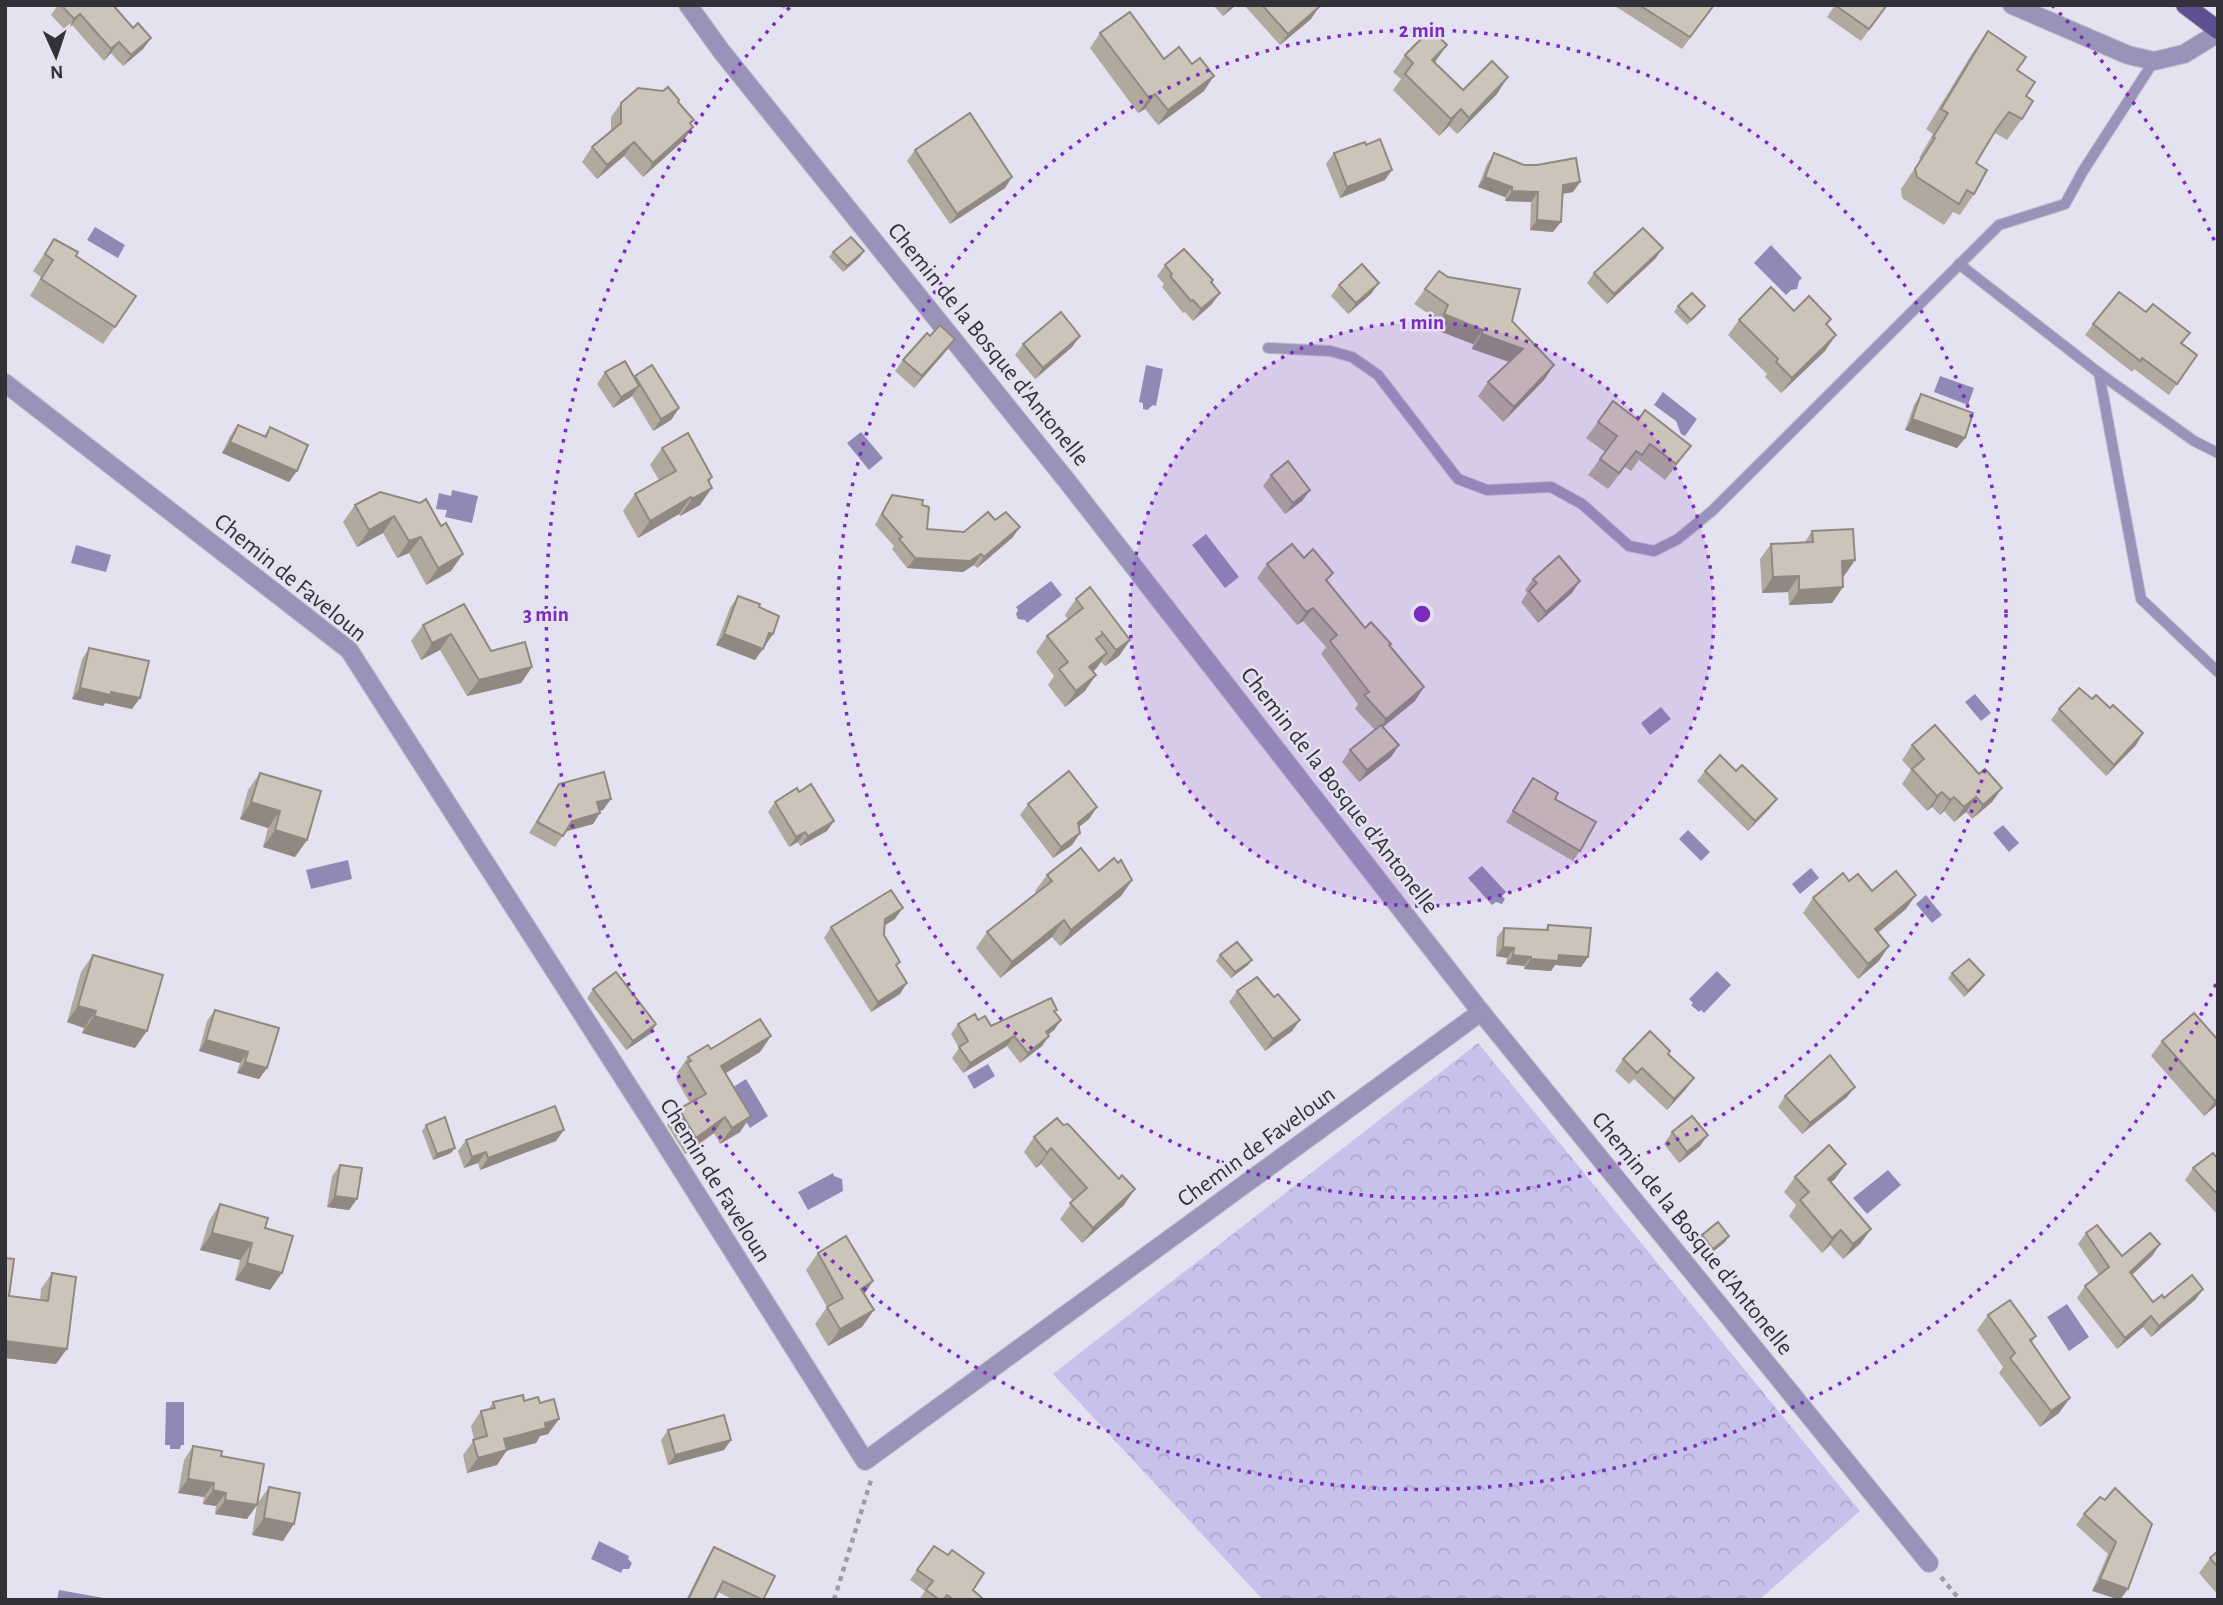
<svg xmlns="http://www.w3.org/2000/svg" width="2223" height="1605" font-family="'Alegreya Sans',sans-serif">
<style>
.forest{fill:url(#forest-crowns)}
.water{fill:#9089b5}
.lines{fill:none;stroke-linecap:round;stroke-linejoin:round}
.lane-casing{stroke:#c0bfcb;stroke-width:12}
.street-casing{stroke:#c0bfcb;stroke-width:20}
.primary-casing{stroke:#c0bfcb;stroke-width:20}
.path{stroke:#9d9ba6;stroke-width:4.5;stroke-dasharray:5 5;stroke-linecap:butt}
.lane{stroke:#9993ba;stroke-width:10}
.street{stroke:#9993ba;stroke-width:18}
.primary{stroke:#5d4f92;stroke-width:18}
.wall{fill:#afa99e}
.shaded-wall{fill:#8f8981}
.building{fill:#ccc4b8;stroke:#8f8981;stroke-width:2}
.ring{fill:none;stroke:#7b2cbf;stroke-width:3.5;stroke-dasharray:3.5 7}
.labels{text-anchor:middle;stroke-width:5;stroke-linejoin:round;paint-order:stroke}
.street-label{font-size:24px;fill:#323137;stroke:#e4e2f0}
.centre{fill:#7b2cbf;stroke:#e4e2f0;stroke-width:3.5}
.ring-label{font-size:21px;text-anchor:middle;font-weight:bold;fill:#7b2cbf;stroke:#e4e2f0;stroke-width:5;stroke-linejoin:round;paint-order:stroke}
</style>
<defs>
<pattern id="forest-crowns" width="20" height="18" patternUnits="userSpaceOnUse" patternTransform="scale(1.75)"><rect width="20" height="18" fill="#c7c2eb"/><path d="M2 6a3 3 0 1 1 6 0M12 15a3 3 0 1 1 6 0" fill="none" stroke="#aba7ca"/></pattern>
</defs>
<rect width="100%" height="100%" fill="#e4e2f0"/>
<path class="forest" d="M 1478,1043 L 1860,1511 L 1759,1600 L 1263,1600 L 1053,1374 Z"/>
<g class="water">
<path d="M 95,227 L 125,245 L 118,258 L 87,240 Z"/>
<path d="M 1771,245 L 1802,278 L 1799,281 L 1797,289 L 1791,290 L 1786,295 L 1754,263 Z"/>
<path d="M 1146,365 L 1163,369 L 1156,406 L 1153,405 L 1147,410 L 1143,409 L 1143,403 L 1139,402 Z"/>
<path d="M 1940,376 L 1974,388 L 1968,405 L 1934,392 Z"/>
<path d="M 1663,392 L 1697,419 L 1685,436 L 1681,434 L 1676,421 L 1654,405 Z"/>
<path d="M 861,432 L 883,458 L 869,470 L 847,443 Z"/>
<path d="M 452,490 L 478,496 L 472,523 L 445,517 L 447,510 L 436,509 L 439,493 L 451,496 Z"/>
<path d="M 1206,534 L 1239,577 L 1225,588 L 1192,545 Z"/>
<path d="M 76,545 L 111,555 L 106,572 L 71,563 Z"/>
<path d="M 1051,581 L 1062,595 L 1027,623 L 1025,620 L 1018,619 L 1016,614 L 1018,610 L 1016,607 Z"/>
<path d="M 1975,694 L 1991,713 L 1981,721 L 1965,702 Z"/>
<path d="M 1661,707 L 1671,719 L 1650,735 L 1641,723 Z"/>
<path d="M 2003,825 L 2019,843 L 2009,852 L 1993,833 Z"/>
<path d="M 1688,830 L 1710,852 L 1701,861 L 1679,839 Z"/>
<path d="M 348,860 L 352,879 L 311,889 L 306,870 Z"/>
<path d="M 1482,866 L 1506,892 L 1502,896 L 1505,899 L 1502,904 L 1496,902 L 1492,905 L 1468,878 Z"/>
<path d="M 1811,868 L 1819,878 L 1800,894 L 1792,884 Z"/>
<path d="M 1926,895 L 1942,915 L 1932,923 L 1916,904 Z"/>
<path d="M 1717,971 L 1731,985 L 1704,1013 L 1701,1010 L 1699,1012 L 1691,1005 L 1693,1003 L 1689,999 Z"/>
<path d="M 988,1064 L 995,1076 L 974,1089 L 967,1076 Z"/>
<path d="M 746,1079 L 768,1116 L 750,1128 L 727,1091 Z"/>
<path d="M 1888,1170 L 1901,1185 L 1867,1214 L 1853,1198 Z"/>
<path d="M 833,1173 L 834,1176 L 842,1179 L 843,1191 L 808,1210 L 798,1192 Z"/>
<path d="M 2067,1304 L 2089,1337 L 2069,1351 L 2047,1317 Z"/>
<path d="M 166,1402 L 184,1402 L 184,1445 L 181,1445 L 180,1449 L 170,1449 L 170,1445 L 165,1445 Z"/>
<path d="M 599,1541 L 629,1556 L 628,1559 L 632,1563 L 629,1569 L 623,1569 L 621,1573 L 591,1559 Z"/>
<path d="M 59,1590 L 115,1600 L 57,1600 Z"/>
</g>
<g class="lines">
<g class="lane-casing">
<g id="lane">
<path d="M 1959,264 L 2099,373 L 2141,599 L 2218,672"/>
<path d="M 1268,348 L 1330,351 L 1352,357 L 1378,375 L 1458,479 L 1487,490 L 1551,487 L 1582,504 L 1629,546 L 1654,551 L 1678,539 L 1712,511 L 1999,225 L 2065,204 L 2083,171 L 2154,61"/>
<path d="M 2099,373 L 2194,441 L 2218,453"/>
</g>
</g>
<g class="street-casing">
<g id="street">
<path d="M 688,5 L 722,52 L 1067,481 L 1481,1012 L 1929,1563"/>
<path d="M 2012,5 L 2128,55 L 2154,61 L 2184,54 L 2218,33"/>
<path d="M 5,383 L 349,650 L 656,1129 L 865,1461 L 1481,1012"/>
</g>
</g>
<g class="primary-casing">
<path id="primary" d="M 2185,5 L 2218,30"/>
</g>
<g class="path">
<path d="M 1941,1577 L 1960,1600"/>
<path d="M 834,1600 L 871,1480"/>
</g>
<use href="#lane" class="lane"/>
<use href="#street" class="street"/>
<use href="#primary" class="primary"/>
</g>
<g class="wall">
<path d="M 58,5 L 113,5 L 133,28 L 151,38 L 143,49 L 123,66 L 111,53 L 104,61 L 72,25 L 66,31 L 51,15 Z"/>
<path d="M 778,5 L 787,5 L 784,9 Z"/>
<path d="M 1213,5 L 1236,5 L 1223,16 Z"/>
<path d="M 1244,5 L 1317,5 L 1311,19 L 1280,45 Z"/>
<path d="M 1616,5 L 1715,5 L 1682,49 L 1615,6 Z"/>
<path d="M 1835,5 L 1887,5 L 1861,41 L 1827,17 Z"/>
<path d="M 1988,31 L 2017,70 L 2026,96 L 2022,119 L 2007,140 L 1995,133 L 1976,163 L 1974,194 L 1960,215 L 1953,212 L 1944,225 L 1902,198 L 1901,189 L 1921,159 L 1919,158 L 1933,134 L 1926,129 L 1973,52 Z"/>
<path d="M 1100,33 L 1164,59 L 1192,64 L 1204,91 L 1158,125 L 1145,109 L 1138,113 L 1090,48 Z"/>
<path d="M 1405,55 L 1435,62 L 1463,90 L 1497,94 L 1457,134 L 1449,126 L 1439,136 L 1393,90 L 1401,79 L 1393,72 Z"/>
<path d="M 678,102 L 693,127 L 683,141 L 643,177 L 624,156 L 597,179 L 582,162 L 592,147 L 611,131 L 611,117 L 621,103 Z"/>
<path d="M 1366,145 L 1385,180 L 1340,198 L 1326,164 L 1334,153 Z"/>
<path d="M 915,150 L 1012,177 L 1005,188 L 950,224 L 907,161 Z"/>
<path d="M 1494,153 L 1524,165 L 1580,182 L 1573,192 L 1562,194 L 1553,232 L 1530,230 L 1531,202 L 1505,201 L 1505,197 L 1478,187 L 1487,164 Z"/>
<path d="M 54,239 L 76,256 L 136,296 L 103,344 L 30,296 L 41,277 L 33,271 Z"/>
<path d="M 833,252 L 860,257 L 843,272 L 829,257 Z"/>
<path d="M 1656,258 L 1607,304 L 1587,283 L 1594,273 Z"/>
<path d="M 1165,265 L 1212,282 L 1212,304 L 1193,321 L 1185,312 L 1183,313 L 1162,287 L 1164,284 L 1157,276 Z"/>
<path d="M 1339,285 L 1371,294 L 1348,314 L 1331,296 Z"/>
<path d="M 1425,289 L 1512,321 L 1554,365 L 1544,380 L 1503,422 L 1478,396 L 1488,382 L 1509,362 L 1472,349 L 1473,344 L 1434,329 L 1438,320 L 1414,304 Z"/>
<path d="M 1678,306 L 1705,306 L 1701,312 L 1687,325 L 1674,312 Z"/>
<path d="M 1794,311 L 1831,319 L 1827,325 L 1825,351 L 1781,393 L 1765,377 L 1767,374 L 1728,335 L 1739,320 Z"/>
<path d="M 2146,312 L 2190,333 L 2182,344 L 2197,355 L 2169,395 L 2134,369 L 2132,372 L 2085,335 L 2093,324 Z"/>
<path d="M 1080,336 L 1072,347 L 1035,379 L 1015,355 L 1023,344 Z"/>
<path d="M 947,350 L 914,388 L 895,371 L 903,360 Z"/>
<path d="M 605,372 L 634,377 L 679,408 L 671,420 L 653,431 L 632,396 L 613,408 L 597,384 Z"/>
<path d="M 1921,394 L 1965,438 L 1957,448 L 1905,430 L 1914,405 Z"/>
<path d="M 1613,401 L 1679,462 L 1665,480 L 1639,460 L 1631,471 L 1625,467 L 1608,489 L 1588,475 L 1605,452 L 1586,438 Z"/>
<path d="M 238,425 L 264,436 L 270,427 L 289,482 L 222,453 L 230,436 Z"/>
<path d="M 662,448 L 712,477 L 709,482 L 700,505 L 680,516 L 679,514 L 638,538 L 623,511 L 635,494 L 659,480 L 650,465 Z"/>
<path d="M 1271,475 L 1310,490 L 1302,501 L 1285,514 L 1263,486 Z"/>
<path d="M 892,495 L 922,505 L 927,529 L 964,532 L 995,520 L 1020,527 L 1012,538 L 977,568 L 974,565 L 963,572 L 907,568 L 892,549 L 894,546 L 875,525 L 885,506 Z"/>
<path d="M 355,505 L 441,526 L 451,571 L 426,585 L 409,553 L 397,558 L 383,533 L 357,547 L 343,522 Z"/>
<path d="M 1812,531 L 1855,560 L 1844,576 L 1843,576 L 1843,587 L 1832,603 L 1789,605 L 1788,592 L 1762,593 L 1760,559 L 1771,544 L 1805,542 Z"/>
<path d="M 1304,558 L 1333,573 L 1327,581 L 1365,628 L 1389,646 L 1415,701 L 1383,727 L 1399,745 L 1391,757 L 1359,782 L 1342,762 L 1350,750 L 1375,730 L 1355,709 L 1358,704 L 1321,654 L 1326,647 L 1303,621 L 1297,625 L 1257,578 L 1267,564 Z"/>
<path d="M 1533,579 L 1572,593 L 1538,623 L 1521,602 L 1527,593 L 1525,590 Z"/>
<path d="M 738,596 L 759,607 L 765,646 L 764,645 L 755,660 L 716,645 L 730,608 Z"/>
<path d="M 1076,599 L 1130,640 L 1119,656 L 1105,666 L 1101,662 L 1093,672 L 1085,691 L 1065,707 L 1048,685 L 1054,676 L 1036,652 L 1047,636 L 1068,620 L 1065,615 Z"/>
<path d="M 464,604 L 491,651 L 532,667 L 521,683 L 467,696 L 440,650 L 421,660 L 411,641 L 423,625 Z"/>
<path d="M 89,648 L 132,709 L 105,703 L 103,706 L 72,699 L 82,659 Z"/>
<path d="M 2092,699 L 2110,708 L 2143,733 L 2136,745 L 2106,776 L 2051,720 L 2059,709 Z"/>
<path d="M 1912,745 L 1979,774 L 2002,788 L 1992,802 L 1972,819 L 1966,812 L 1954,822 L 1944,811 L 1940,815 L 1932,807 L 1927,811 L 1902,784 L 1911,770 L 1902,760 Z"/>
<path d="M 1705,771 L 1777,799 L 1769,809 L 1748,831 L 1697,781 Z"/>
<path d="M 260,773 L 307,840 L 295,857 L 263,847 L 268,828 L 240,819 L 248,790 Z"/>
<path d="M 1533,778 L 1555,799 L 1580,851 L 1573,861 L 1506,822 Z"/>
<path d="M 559,784 L 603,810 L 600,811 L 593,824 L 566,831 L 555,847 L 529,833 Z"/>
<path d="M 775,802 L 827,831 L 800,846 L 798,842 L 789,847 L 768,812 Z"/>
<path d="M 1028,804 L 1097,807 L 1089,819 L 1079,827 L 1080,833 L 1072,845 L 1053,858 L 1020,815 Z"/>
<path d="M 1047,875 L 1132,880 L 1121,896 L 1060,946 L 1052,937 L 1000,978 L 976,948 L 987,932 L 1037,893 L 1035,891 Z"/>
<path d="M 1849,881 L 1872,891 L 1906,909 L 1878,933 L 1879,961 L 1858,979 L 1803,913 L 1813,898 Z"/>
<path d="M 895,919 L 885,925 L 884,935 L 897,967 L 900,994 L 871,1012 L 824,938 L 831,927 Z"/>
<path d="M 1548,925 L 1588,957 L 1581,967 L 1555,965 L 1551,971 L 1524,969 L 1524,966 L 1506,964 L 1507,958 L 1496,956 L 1497,937 L 1504,928 L 1545,930 Z"/>
<path d="M 93,955 L 135,1048 L 82,1033 L 84,1028 L 67,1022 L 81,972 Z"/>
<path d="M 1220,955 L 1252,960 L 1248,965 L 1231,978 L 1216,961 Z"/>
<path d="M 1952,973 L 1980,981 L 1964,997 L 1948,978 Z"/>
<path d="M 593,989 L 656,1024 L 650,1034 L 626,1050 L 587,998 Z"/>
<path d="M 1237,991 L 1274,997 L 1300,1020 L 1292,1031 L 1265,1051 L 1229,1002 Z"/>
<path d="M 215,1010 L 267,1068 L 259,1079 L 237,1073 L 240,1063 L 199,1051 L 207,1021 Z"/>
<path d="M 1055,1012 L 1061,1020 L 1054,1030 L 1048,1035 L 1042,1046 L 1020,1063 L 1007,1046 L 963,1073 L 952,1058 L 959,1048 L 951,1034 L 958,1024 L 978,1020 L 991,1026 Z"/>
<path d="M 771,1036 L 760,1052 L 725,1073 L 740,1132 L 720,1144 L 714,1133 L 685,1154 L 667,1125 L 679,1109 L 690,1103 L 676,1079 L 679,1075 L 677,1073 L 688,1057 L 711,1049 Z"/>
<path d="M 2218,1040 L 2218,1104 L 2204,1116 L 2151,1056 L 2162,1041 Z"/>
<path d="M 1668,1054 L 1686,1089 L 1667,1110 L 1634,1079 L 1629,1084 L 1615,1071 L 1623,1059 Z"/>
<path d="M 1785,1096 L 1847,1097 L 1802,1134 L 1778,1107 Z"/>
<path d="M 1057,1118 L 1124,1205 L 1082,1243 L 1060,1219 L 1073,1201 L 1041,1164 L 1036,1168 L 1024,1152 L 1034,1137 Z"/>
<path d="M 426,1125 L 451,1153 L 433,1160 L 422,1131 Z"/>
<path d="M 1672,1132 L 1700,1146 L 1679,1163 L 1664,1144 Z"/>
<path d="M 466,1140 L 556,1141 L 480,1170 L 478,1163 L 464,1168 L 458,1151 Z"/>
<path d="M 2218,1159 L 2218,1215 L 2185,1180 L 2193,1168 Z"/>
<path d="M 340,1165 L 357,1199 L 349,1210 L 327,1207 L 332,1176 Z"/>
<path d="M 1795,1177 L 1835,1179 L 1831,1182 L 1871,1229 L 1860,1244 L 1843,1259 L 1830,1245 L 1822,1253 L 1789,1216 L 1796,1205 L 1784,1192 Z"/>
<path d="M 220,1204 L 265,1228 L 270,1290 L 235,1280 L 240,1260 L 200,1250 L 209,1221 Z"/>
<path d="M 2086,1233 L 2122,1256 L 2160,1244 L 2152,1256 L 2132,1275 L 2153,1302 L 2164,1298 L 2203,1289 L 2195,1300 L 2151,1337 L 2143,1327 L 2117,1349 L 2077,1298 L 2085,1286 L 2099,1275 L 2078,1244 Z"/>
<path d="M 1702,1235 L 1725,1242 L 1709,1255 L 1698,1240 Z"/>
<path d="M 818,1253 L 864,1294 L 862,1327 L 828,1346 L 815,1324 L 827,1307 L 806,1270 Z"/>
<path d="M 5,1258 L 9,1296 L 40,1300 L 41,1289 L 52,1273 L 56,1364 L 5,1358 Z"/>
<path d="M 1988,1315 L 2036,1336 L 2032,1342 L 2059,1413 L 2040,1427 L 1999,1373 L 2003,1367 L 1977,1330 Z"/>
<path d="M 524,1401 L 540,1403 L 559,1419 L 548,1434 L 540,1436 L 536,1443 L 507,1450 L 497,1465 L 467,1473 L 463,1455 L 474,1440 L 471,1426 L 481,1411 L 488,1410 L 493,1402 Z"/>
<path d="M 668,1430 L 731,1440 L 724,1450 L 668,1465 L 661,1440 Z"/>
<path d="M 193,1446 L 221,1456 L 247,1519 L 215,1514 L 216,1506 L 203,1504 L 204,1497 L 178,1493 L 184,1460 Z"/>
<path d="M 269,1487 L 283,1541 L 252,1535 L 257,1504 Z"/>
<path d="M 2084,1514 L 2152,1524 L 2092,1591 L 2108,1554 L 2076,1525 Z"/>
<path d="M 934,1546 L 948,1555 L 973,1590 L 981,1600 L 919,1600 L 925,1591 L 910,1580 Z"/>
<path d="M 714,1547 L 763,1600 L 734,1600 L 718,1592 L 714,1600 L 686,1600 L 707,1558 Z"/>
<path d="M 2218,1551 L 2218,1595 L 2199,1573 L 2210,1558 Z"/>
</g>
<g class="shaded-wall">
<path d="M 1231,5 L 1236,5 L 1223,16 Z"/>
<path d="M 1319,7 L 1311,19 L 1280,45 L 1288,34 Z"/>
<path d="M 80,14 L 72,25 L 66,31 L 74,19 Z"/>
<path d="M 151,38 L 143,49 L 123,66 L 131,55 Z"/>
<path d="M 119,42 L 111,53 L 104,61 L 111,49 Z"/>
<path d="M 1447,45 L 1435,62 L 1420,77 L 1432,60 Z"/>
<path d="M 1214,76 L 1204,91 L 1158,125 L 1168,110 Z"/>
<path d="M 1508,77 L 1497,94 L 1457,134 L 1469,118 Z"/>
<path d="M 1155,94 L 1145,109 L 1138,113 L 1149,98 Z"/>
<path d="M 1461,109 L 1449,126 L 1439,136 L 1451,119 Z"/>
<path d="M 693,127 L 683,141 L 643,177 L 653,163 Z"/>
<path d="M 634,142 L 624,156 L 597,179 L 607,165 Z"/>
<path d="M 1392,170 L 1385,180 L 1340,198 L 1347,187 Z"/>
<path d="M 1012,177 L 1005,188 L 950,224 L 957,214 Z"/>
<path d="M 1485,177 L 1512,187 L 1505,197 L 1478,187 Z"/>
<path d="M 1580,182 L 1573,192 L 1555,195 L 1563,185 Z"/>
<path d="M 1512,191 L 1538,192 L 1531,202 L 1505,201 Z"/>
<path d="M 1537,220 L 1561,222 L 1553,232 L 1530,230 Z"/>
<path d="M 1663,248 L 1656,258 L 1607,304 L 1614,294 Z"/>
<path d="M 864,251 L 860,257 L 843,272 L 847,266 Z"/>
<path d="M 1379,283 L 1371,294 L 1348,314 L 1356,303 Z"/>
<path d="M 1220,293 L 1212,304 L 1193,321 L 1201,309 Z"/>
<path d="M 1444,314 L 1483,330 L 1473,344 L 1434,329 Z"/>
<path d="M 1482,334 L 1523,349 L 1513,363 L 1472,349 Z"/>
<path d="M 1836,335 L 1825,351 L 1781,393 L 1792,378 Z"/>
<path d="M 1080,336 L 1072,347 L 1035,379 L 1043,368 Z"/>
<path d="M 955,339 L 947,350 L 914,388 L 922,376 Z"/>
<path d="M 1554,365 L 1544,380 L 1503,422 L 1514,407 Z"/>
<path d="M 639,386 L 631,397 L 613,408 L 621,397 Z"/>
<path d="M 679,408 L 671,420 L 653,431 L 661,419 Z"/>
<path d="M 1912,419 L 1965,438 L 1957,448 L 1905,430 Z"/>
<path d="M 230,442 L 297,471 L 289,482 L 222,453 Z"/>
<path d="M 712,477 L 700,494 L 712,488 L 700,505 L 680,516 L 692,499 L 708,480 Z"/>
<path d="M 1310,490 L 1302,501 L 1285,514 L 1293,503 Z"/>
<path d="M 691,497 L 679,514 L 638,538 L 650,521 Z"/>
<path d="M 394,516 L 383,533 L 357,547 L 369,530 Z"/>
<path d="M 1020,527 L 1012,538 L 977,568 L 984,557 Z"/>
<path d="M 421,537 L 409,553 L 397,558 L 409,541 Z"/>
<path d="M 463,554 L 451,571 L 426,585 L 438,568 Z"/>
<path d="M 981,554 L 974,565 L 963,572 L 907,568 L 915,558 Z"/>
<path d="M 1855,560 L 1844,576 L 1831,576 L 1842,561 Z"/>
<path d="M 1799,576 L 1788,592 L 1762,593 L 1773,577 Z"/>
<path d="M 1580,581 L 1572,593 L 1538,623 L 1546,612 Z"/>
<path d="M 1843,587 L 1832,603 L 1789,605 L 1799,590 Z"/>
<path d="M 1313,608 L 1303,621 L 1297,625 L 1306,612 Z"/>
<path d="M 769,633 L 773,634 L 765,646 L 761,644 Z"/>
<path d="M 451,634 L 440,650 L 421,660 L 432,643 Z"/>
<path d="M 724,634 L 763,649 L 755,660 L 716,645 Z"/>
<path d="M 1130,640 L 1119,656 L 1105,666 L 1116,650 Z"/>
<path d="M 1107,653 L 1096,669 L 1078,683 L 1089,667 Z"/>
<path d="M 532,667 L 521,683 L 467,696 L 479,680 Z"/>
<path d="M 1096,675 L 1085,691 L 1065,707 L 1076,691 Z"/>
<path d="M 1424,687 L 1415,701 L 1377,732 L 1386,719 Z"/>
<path d="M 80,688 L 111,692 L 140,698 L 132,709 L 105,703 L 103,706 L 72,699 Z"/>
<path d="M 2143,733 L 2136,745 L 2106,776 L 2114,765 Z"/>
<path d="M 1399,745 L 1391,757 L 1359,782 L 1367,770 Z"/>
<path d="M 2002,788 L 1992,802 L 1972,819 L 1983,805 Z"/>
<path d="M 1942,792 L 1932,807 L 1927,811 L 1937,796 Z"/>
<path d="M 1954,797 L 1944,811 L 1940,815 L 1950,800 Z"/>
<path d="M 1976,797 L 1966,812 L 1954,822 L 1964,807 Z"/>
<path d="M 611,799 L 603,810 L 590,813 L 597,802 Z"/>
<path d="M 1777,799 L 1769,809 L 1748,831 L 1755,821 Z"/>
<path d="M 251,802 L 280,811 L 268,828 L 240,819 Z"/>
<path d="M 1097,807 L 1089,819 L 1070,834 L 1078,823 Z"/>
<path d="M 600,813 L 593,824 L 564,832 L 572,821 Z"/>
<path d="M 834,821 L 827,831 L 800,846 L 808,836 Z"/>
<path d="M 275,830 L 307,840 L 295,857 L 263,847 Z"/>
<path d="M 805,832 L 798,842 L 789,847 L 796,837 Z"/>
<path d="M 1080,833 L 1072,845 L 1053,858 L 1061,847 Z"/>
<path d="M 1132,880 L 1121,896 L 1060,946 L 1071,930 Z"/>
<path d="M 1916,895 L 1906,909 L 1865,943 L 1875,929 Z"/>
<path d="M 903,908 L 895,919 L 878,930 L 885,919 Z"/>
<path d="M 1064,920 L 1052,937 L 1000,978 L 1012,962 Z"/>
<path d="M 1889,946 L 1879,961 L 1858,979 L 1868,964 Z"/>
<path d="M 1503,947 L 1514,948 L 1507,958 L 1496,956 Z"/>
<path d="M 1513,955 L 1531,957 L 1524,966 L 1506,964 Z"/>
<path d="M 1559,955 L 1588,957 L 1581,967 L 1555,965 L 1551,971 L 1524,969 L 1531,959 Z"/>
<path d="M 1252,960 L 1248,965 L 1231,978 L 1235,972 Z"/>
<path d="M 1984,975 L 1980,981 L 1964,997 L 1968,991 Z"/>
<path d="M 907,983 L 900,994 L 871,1012 L 878,1002 Z"/>
<path d="M 78,1006 L 96,1011 L 84,1028 L 67,1022 Z"/>
<path d="M 94,1016 L 147,1031 L 135,1048 L 82,1033 Z"/>
<path d="M 1061,1020 L 1054,1030 L 1039,1042 L 1046,1032 Z"/>
<path d="M 1300,1020 L 1292,1031 L 1265,1051 L 1273,1039 Z"/>
<path d="M 656,1024 L 650,1034 L 626,1050 L 633,1041 Z"/>
<path d="M 771,1036 L 760,1052 L 710,1083 L 721,1066 Z"/>
<path d="M 1014,1036 L 1007,1046 L 963,1073 L 970,1063 Z"/>
<path d="M 1049,1036 L 1042,1046 L 1020,1063 L 1028,1053 Z"/>
<path d="M 206,1040 L 248,1052 L 240,1063 L 199,1051 Z"/>
<path d="M 245,1062 L 267,1068 L 259,1079 L 237,1073 Z"/>
<path d="M 1694,1078 L 1686,1089 L 1667,1110 L 1674,1099 Z"/>
<path d="M 1855,1087 L 1847,1097 L 1802,1134 L 1810,1123 Z"/>
<path d="M 2218,1098 L 2218,1104 L 2204,1116 L 2215,1101 Z"/>
<path d="M 751,1116 L 740,1132 L 720,1144 L 732,1128 Z"/>
<path d="M 725,1117 L 714,1133 L 685,1154 L 696,1138 Z"/>
<path d="M 564,1130 L 556,1141 L 480,1170 L 488,1158 Z"/>
<path d="M 1708,1135 L 1700,1146 L 1679,1163 L 1687,1152 Z"/>
<path d="M 455,1148 L 451,1153 L 433,1160 L 437,1154 Z"/>
<path d="M 1051,1148 L 1041,1164 L 1036,1168 L 1047,1153 Z"/>
<path d="M 486,1152 L 478,1163 L 464,1168 L 472,1157 Z"/>
<path d="M 1846,1164 L 1835,1179 L 1818,1194 L 1828,1179 Z"/>
<path d="M 1135,1189 L 1124,1205 L 1082,1243 L 1093,1228 Z"/>
<path d="M 335,1196 L 357,1199 L 349,1210 L 327,1207 Z"/>
<path d="M 1871,1229 L 1860,1244 L 1843,1259 L 1853,1244 Z"/>
<path d="M 1841,1230 L 1830,1245 L 1822,1253 L 1832,1238 Z"/>
<path d="M 212,1233 L 252,1243 L 240,1260 L 200,1250 Z"/>
<path d="M 1729,1236 L 1725,1242 L 1709,1255 L 1713,1249 Z"/>
<path d="M 2160,1244 L 2152,1256 L 2122,1284 L 2130,1272 Z"/>
<path d="M 247,1263 L 282,1273 L 270,1290 L 235,1280 Z"/>
<path d="M 873,1281 L 862,1298 L 861,1289 Z"/>
<path d="M 2203,1289 L 2195,1300 L 2151,1337 L 2159,1326 Z"/>
<path d="M 874,1310 L 862,1327 L 828,1346 L 840,1329 Z"/>
<path d="M 2151,1316 L 2143,1327 L 2117,1349 L 2125,1338 Z"/>
<path d="M 5,1341 L 67,1349 L 56,1364 L 5,1358 Z"/>
<path d="M 2070,1398 L 2059,1413 L 2040,1427 L 2051,1411 Z"/>
<path d="M 559,1419 L 548,1434 L 540,1436 L 536,1443 L 494,1454 L 507,1450 L 497,1465 L 467,1473 L 478,1458 L 504,1439 L 545,1423 Z"/>
<path d="M 731,1440 L 724,1450 L 668,1465 L 675,1455 Z"/>
<path d="M 188,1479 L 214,1483 L 204,1497 L 178,1493 Z"/>
<path d="M 213,1490 L 226,1493 L 216,1506 L 203,1504 Z"/>
<path d="M 225,1500 L 257,1505 L 247,1519 L 215,1514 Z"/>
<path d="M 264,1518 L 294,1524 L 283,1541 L 252,1535 Z"/>
<path d="M 2100,1579 L 2128,1589 L 2120,1600 L 2092,1591 Z"/>
</g>
<g class="building">
<path d="M 61,5 L 113,5 L 133,28 L 138,23 L 151,38 L 131,55 L 119,42 L 111,49 L 80,14 L 74,19 Z"/>
<path d="M 1262,5 L 1317,5 L 1319,7 L 1288,34 Z"/>
<path d="M 1639,5 L 1714,5 L 1690,37 Z"/>
<path d="M 1835,5 L 1887,5 L 1869,29 Z"/>
<path d="M 1130,12 L 1164,59 L 1179,47 L 1192,64 L 1200,58 L 1214,76 L 1168,110 L 1155,94 L 1149,98 L 1100,33 Z"/>
<path d="M 1431,29 L 1447,45 L 1432,60 L 1463,90 L 1492,61 L 1508,77 L 1469,118 L 1461,109 L 1451,119 L 1405,74 L 1413,63 L 1405,55 Z"/>
<path d="M 1988,31 L 2026,57 L 2017,70 L 2035,82 L 2026,96 L 2033,101 L 2022,119 L 2009,112 L 1997,128 L 1976,163 L 1987,170 L 1974,194 L 1967,190 L 1959,204 L 1917,177 L 1915,169 L 1935,138 L 1933,137 L 1948,113 L 1941,109 Z"/>
<path d="M 668,87 L 679,100 L 678,102 L 694,120 L 690,123 L 693,127 L 653,163 L 634,142 L 607,165 L 592,147 L 621,123 L 621,103 L 638,88 L 663,91 Z"/>
<path d="M 970,113 L 1012,177 L 957,214 L 915,150 Z"/>
<path d="M 1380,139 L 1392,170 L 1347,187 L 1334,153 L 1365,142 L 1366,145 Z"/>
<path d="M 1494,153 L 1524,165 L 1537,165 L 1576,158 L 1580,182 L 1563,185 L 1561,222 L 1537,220 L 1538,192 L 1512,191 L 1512,187 L 1485,177 Z"/>
<path d="M 1643,228 L 1663,248 L 1614,294 L 1594,273 Z"/>
<path d="M 851,237 L 864,251 L 847,266 L 833,252 Z"/>
<path d="M 54,239 L 78,252 L 76,256 L 136,296 L 115,327 L 41,279 L 53,260 L 45,254 Z"/>
<path d="M 1184,249 L 1213,280 L 1211,282 L 1220,293 L 1201,309 L 1193,300 L 1191,301 L 1170,276 L 1172,274 L 1165,265 Z"/>
<path d="M 1362,264 L 1379,283 L 1356,303 L 1339,285 Z"/>
<path d="M 1439,271 L 1448,277 L 1520,289 L 1512,321 L 1554,365 L 1514,407 L 1488,382 L 1523,349 L 1482,334 L 1483,330 L 1444,314 L 1448,305 L 1425,289 Z"/>
<path d="M 1771,287 L 1794,311 L 1809,296 L 1831,319 L 1826,324 L 1836,335 L 1792,378 L 1776,362 L 1778,359 L 1739,320 Z"/>
<path d="M 2119,292 L 2146,312 L 2153,304 L 2190,333 L 2181,343 L 2197,355 L 2177,384 L 2142,358 L 2140,361 L 2093,324 Z"/>
<path d="M 1692,293 L 1705,306 L 1691,320 L 1678,306 Z"/>
<path d="M 1061,312 L 1080,336 L 1043,368 L 1023,344 Z"/>
<path d="M 940,325 L 955,339 L 922,376 L 903,360 L 927,333 L 930,336 Z"/>
<path d="M 625,361 L 639,386 L 621,397 L 605,372 Z"/>
<path d="M 652,365 L 679,408 L 661,419 L 635,376 Z"/>
<path d="M 1921,394 L 1973,413 L 1965,438 L 1912,419 Z"/>
<path d="M 1613,401 L 1638,420 L 1645,410 L 1691,446 L 1676,464 L 1650,444 L 1642,455 L 1636,451 L 1619,473 L 1600,459 L 1617,436 L 1598,422 Z"/>
<path d="M 238,425 L 266,437 L 270,427 L 308,445 L 297,471 L 230,442 Z"/>
<path d="M 688,433 L 712,477 L 708,480 L 712,488 L 692,499 L 691,497 L 650,521 L 635,494 L 676,471 L 662,448 Z"/>
<path d="M 1288,461 L 1310,490 L 1293,503 L 1271,475 Z"/>
<path d="M 380,492 L 420,503 L 426,499 L 441,526 L 446,523 L 463,554 L 438,568 L 421,537 L 409,541 L 394,516 L 369,530 L 355,505 Z"/>
<path d="M 892,495 L 923,500 L 922,505 L 929,507 L 927,529 L 964,532 L 988,512 L 995,520 L 1006,512 L 1020,527 L 984,557 L 981,554 L 970,561 L 915,558 L 899,539 L 902,537 L 882,514 Z"/>
<path d="M 1853,529 L 1855,560 L 1842,561 L 1843,587 L 1799,590 L 1799,576 L 1773,577 L 1771,544 L 1813,542 L 1812,531 Z"/>
<path d="M 1292,544 L 1304,558 L 1313,549 L 1333,573 L 1326,580 L 1365,628 L 1371,622 L 1391,644 L 1389,645 L 1424,687 L 1386,719 L 1364,695 L 1369,692 L 1330,641 L 1337,635 L 1313,608 L 1306,612 L 1267,564 Z"/>
<path d="M 1559,556 L 1580,581 L 1546,612 L 1529,591 L 1537,583 L 1533,579 Z"/>
<path d="M 1090,587 L 1130,640 L 1116,650 L 1101,631 L 1103,634 L 1096,639 L 1107,653 L 1089,667 L 1096,675 L 1076,691 L 1059,669 L 1068,662 L 1047,636 L 1083,608 L 1076,599 Z"/>
<path d="M 738,596 L 760,604 L 759,607 L 779,616 L 773,634 L 769,633 L 763,649 L 724,634 Z"/>
<path d="M 464,604 L 491,651 L 525,642 L 532,667 L 479,680 L 451,634 L 432,643 L 423,625 Z"/>
<path d="M 89,648 L 149,661 L 140,698 L 111,692 L 111,695 L 80,688 Z"/>
<path d="M 2079,688 L 2092,699 L 2096,695 L 2110,708 L 2113,705 L 2143,733 L 2114,765 L 2059,709 Z"/>
<path d="M 1381,725 L 1399,745 L 1367,770 L 1350,750 Z"/>
<path d="M 1935,725 L 1979,774 L 1985,769 L 2002,788 L 1983,805 L 1976,797 L 1964,807 L 1954,797 L 1950,800 L 1942,792 L 1937,796 L 1912,769 L 1924,759 L 1912,745 Z"/>
<path d="M 1720,755 L 1736,771 L 1742,765 L 1777,799 L 1755,821 L 1705,771 Z"/>
<path d="M 1069,771 L 1097,807 L 1078,823 L 1080,833 L 1061,847 L 1028,804 Z"/>
<path d="M 604,772 L 611,799 L 597,802 L 600,813 L 572,821 L 563,836 L 537,822 L 559,784 Z"/>
<path d="M 260,773 L 321,791 L 307,840 L 275,830 L 280,811 L 251,802 Z"/>
<path d="M 1533,778 L 1558,793 L 1555,799 L 1596,822 L 1580,851 L 1513,811 Z"/>
<path d="M 811,784 L 834,821 L 808,836 L 805,832 L 796,837 L 775,802 L 797,788 L 799,792 Z"/>
<path d="M 1081,848 L 1099,871 L 1114,858 L 1118,863 L 1121,860 L 1132,880 L 1071,930 L 1064,920 L 1012,962 L 987,932 L 1052,881 L 1047,875 Z"/>
<path d="M 1896,871 L 1916,895 L 1875,929 L 1889,946 L 1868,964 L 1813,898 L 1843,873 L 1849,881 L 1858,874 L 1872,891 Z"/>
<path d="M 891,890 L 903,908 L 885,919 L 884,935 L 900,962 L 896,965 L 907,983 L 878,1002 L 831,927 Z"/>
<path d="M 1548,925 L 1591,928 L 1588,957 L 1559,955 L 1558,961 L 1531,959 L 1531,957 L 1513,955 L 1514,948 L 1503,947 L 1504,928 L 1548,930 Z"/>
<path d="M 1237,942 L 1252,960 L 1235,972 L 1220,955 Z"/>
<path d="M 93,955 L 163,975 L 147,1031 L 94,1016 L 96,1011 L 78,1006 Z"/>
<path d="M 1969,959 L 1984,975 L 1968,991 L 1952,973 Z"/>
<path d="M 616,972 L 656,1024 L 633,1041 L 593,989 Z"/>
<path d="M 1257,977 L 1274,997 L 1278,994 L 1300,1020 L 1273,1039 L 1237,991 Z"/>
<path d="M 1051,998 L 1057,1010 L 1054,1011 L 1061,1020 L 1046,1032 L 1049,1036 L 1028,1053 L 1014,1036 L 970,1063 L 959,1047 L 968,1041 L 958,1024 L 975,1014 L 978,1020 L 985,1016 L 991,1026 Z"/>
<path d="M 215,1010 L 279,1028 L 267,1068 L 245,1062 L 248,1052 L 206,1040 Z"/>
<path d="M 2194,1013 L 2218,1040 L 2218,1098 L 2215,1101 L 2162,1041 Z"/>
<path d="M 760,1019 L 771,1036 L 721,1066 L 751,1116 L 732,1128 L 725,1117 L 696,1138 L 679,1109 L 706,1094 L 687,1063 L 691,1061 L 688,1057 L 708,1045 L 711,1049 Z"/>
<path d="M 1650,1031 L 1670,1051 L 1668,1054 L 1694,1078 L 1674,1099 L 1642,1068 L 1637,1073 L 1623,1059 Z"/>
<path d="M 1830,1055 L 1855,1087 L 1810,1123 L 1785,1096 Z"/>
<path d="M 555,1106 L 564,1130 L 488,1158 L 486,1152 L 472,1157 L 466,1140 Z"/>
<path d="M 1692,1116 L 1708,1135 L 1687,1152 L 1672,1132 Z"/>
<path d="M 445,1117 L 455,1148 L 437,1154 L 426,1125 Z"/>
<path d="M 1057,1118 L 1063,1125 L 1068,1124 L 1119,1179 L 1122,1175 L 1135,1189 L 1093,1228 L 1070,1203 L 1087,1188 L 1051,1148 L 1047,1153 L 1034,1137 Z"/>
<path d="M 1829,1145 L 1846,1164 L 1828,1179 L 1871,1229 L 1853,1244 L 1841,1230 L 1832,1238 L 1800,1200 L 1809,1192 L 1795,1177 Z"/>
<path d="M 2213,1153 L 2218,1159 L 2218,1195 L 2193,1168 Z"/>
<path d="M 340,1165 L 362,1168 L 357,1199 L 335,1196 Z"/>
<path d="M 220,1204 L 268,1218 L 265,1228 L 293,1236 L 282,1273 L 247,1263 L 252,1243 L 212,1233 Z"/>
<path d="M 1718,1222 L 1729,1236 L 1713,1249 L 1702,1235 Z"/>
<path d="M 2097,1225 L 2122,1256 L 2150,1233 L 2160,1244 L 2130,1272 L 2153,1302 L 2162,1295 L 2164,1298 L 2192,1275 L 2203,1289 L 2159,1326 L 2151,1316 L 2125,1338 L 2085,1286 L 2109,1267 L 2086,1233 Z"/>
<path d="M 846,1236 L 873,1281 L 861,1289 L 874,1310 L 840,1329 L 827,1307 L 843,1298 L 818,1253 Z"/>
<path d="M 5,1258 L 14,1259 L 9,1296 L 48,1301 L 52,1273 L 76,1277 L 67,1349 L 5,1341 Z"/>
<path d="M 2010,1300 L 2036,1336 L 2030,1340 L 2070,1398 L 2051,1411 L 2010,1358 L 2015,1353 L 1988,1315 Z"/>
<path d="M 523,1395 L 524,1401 L 538,1397 L 540,1403 L 554,1399 L 559,1419 L 545,1423 L 546,1428 L 504,1439 L 507,1450 L 478,1458 L 473,1440 L 487,1436 L 481,1411 L 495,1408 L 493,1402 Z"/>
<path d="M 724,1415 L 731,1440 L 675,1455 L 668,1430 Z"/>
<path d="M 193,1446 L 222,1451 L 221,1456 L 264,1464 L 257,1505 L 225,1500 L 226,1493 L 213,1490 L 214,1483 L 188,1479 Z"/>
<path d="M 269,1487 L 300,1493 L 294,1524 L 264,1518 Z"/>
<path d="M 2115,1488 L 2152,1524 L 2128,1589 L 2100,1579 L 2116,1542 L 2084,1514 L 2100,1497 L 2105,1500 Z"/>
<path d="M 934,1546 L 948,1555 L 952,1550 L 984,1573 L 973,1590 L 982,1598 L 981,1600 L 954,1600 L 947,1595 L 943,1600 L 940,1600 L 926,1590 L 933,1581 L 917,1570 Z"/>
<path d="M 714,1547 L 775,1576 L 763,1600 L 723,1581 L 714,1600 L 688,1600 Z"/>
<path d="M 2218,1551 L 2218,1567 L 2210,1558 Z"/>
</g>
<circle cx="1422" cy="614" r="292" fill="#7b2cbf" fill-opacity=".12"/>
<g class="ring">
<circle cx="1422" cy="614" r="292"/>
<circle cx="1422" cy="614" r="584"/>
<path d="M2216 984A876 876 0 1 1 792 5M2052 5A876 876 0 0 1 2216 244"/>
</g>
<g class="labels">
<g class="street-label">
<text transform="translate(989 344) rotate(51)" y="8">Chemin de la Bosque d'Antonelle</text>
<text transform="translate(291 577) rotate(39)" y="8">Chemin de Faveloun</text>
<text transform="translate(1340 790) rotate(52)" y="8">Chemin de la Bosque d'Antonelle</text>
<text transform="translate(1256 1146) rotate(-36)" y="8">Chemin de Faveloun</text>
<text transform="translate(716 1180) rotate(58)" y="8">Chemin de Faveloun</text>
<text transform="translate(1693 1233) rotate(51)" y="8">Chemin de la Bosque d'Antonelle</text>
</g>
</g>
<circle cx="1422" cy="614" r="10" class="centre"/>
<g class="ring-label">
<text x="1422" y="37">2 min</text>
<text x="1422" y="329">1 min</text>
<text x="546" y="621">3 min</text>
</g>
<rect width="2223" height="1605" fill="none" stroke="#323137" stroke-width="14"/>
<g transform="translate(56 56) rotate(177)" stroke="#e4e2f0" stroke-width="5" paint-order="stroke">
<path d="M0-5L12 26L0 18L-12 26Z" fill="#323137"/>
<text y="-10" font-size="19" font-weight="bold" text-anchor="middle" fill="#323137">N</text>
</g>
</svg>
